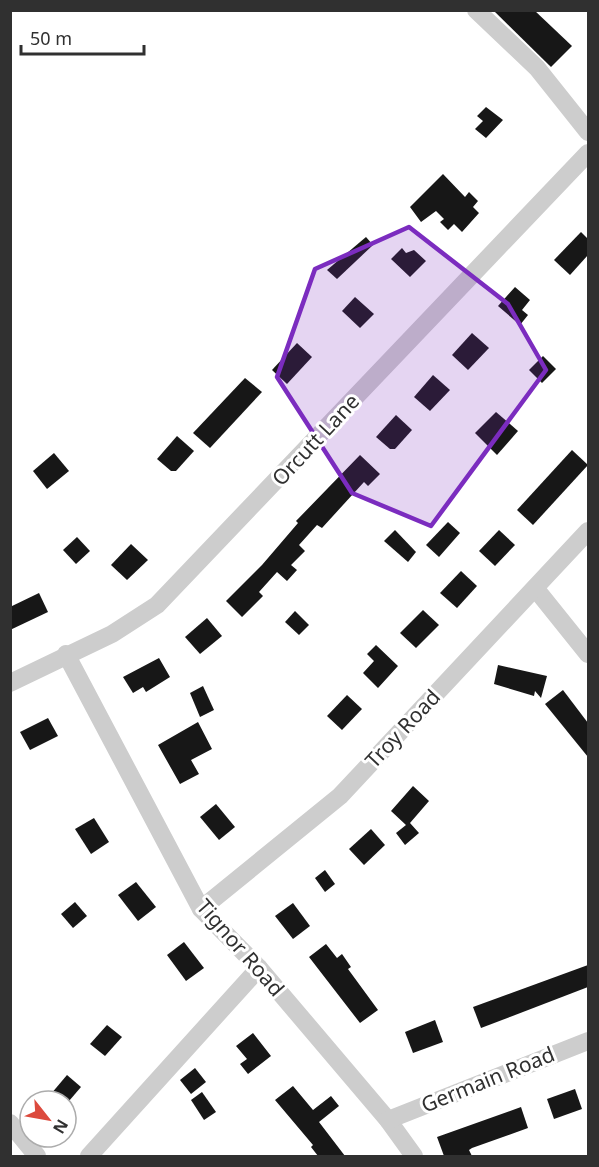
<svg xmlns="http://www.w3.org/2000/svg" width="599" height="1167" font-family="'Noto Sans',sans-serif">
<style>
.building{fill:#171717}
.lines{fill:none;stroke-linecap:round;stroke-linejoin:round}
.minor{stroke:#cdcdcd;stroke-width:18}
.marked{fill:#7b2cbf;fill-opacity:0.2;stroke:#7b2cbf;stroke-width:4.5;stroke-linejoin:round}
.labels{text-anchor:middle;stroke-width:6;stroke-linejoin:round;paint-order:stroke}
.street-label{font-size:21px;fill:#303030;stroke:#fff}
</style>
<rect width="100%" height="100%" fill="#fff"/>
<g class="building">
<path d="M 493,10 L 534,10 L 572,46 L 551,67 Z"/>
<path d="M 486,107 L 503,120 L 486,138 L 475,129 L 483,121 L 477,116 Z"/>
<path d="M 443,174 L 465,197 L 469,192 L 478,201 L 473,207 L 479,213 L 462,232 L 454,224 L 448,230 L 440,222 L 444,219 L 436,211 L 421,222 L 410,207 Z"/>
<path d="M 581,232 L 588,239 L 588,255 L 570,275 L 554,260 Z"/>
<path d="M 366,237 L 373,245 L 337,279 L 327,270 Z"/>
<path d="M 402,248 L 406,253 L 414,250 L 426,261 L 410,277 L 391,259 Z"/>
<path d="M 515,287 L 530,300 L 522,310 L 528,315 L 520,325 L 498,306 Z"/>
<path d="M 355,297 L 374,314 L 360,328 L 342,311 Z"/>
<path d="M 472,333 L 489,348 L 468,370 L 452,355 Z"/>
<path d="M 297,343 L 312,357 L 287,384 L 272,370 Z"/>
<path d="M 543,356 L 556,369 L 542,383 L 529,370 Z"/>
<path d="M 433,375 L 450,390 L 430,411 L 414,397 Z"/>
<path d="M 245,378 L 262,392 L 210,448 L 193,433 Z"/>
<path d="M 496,412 L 518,431 L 497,455 L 475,433 Z"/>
<path d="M 396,415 L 412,430 L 395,449 L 390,449 L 376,437 Z"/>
<path d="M 177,436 L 194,451 L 176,471 L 171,471 L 157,459 Z"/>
<path d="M 572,450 L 588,465 L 533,525 L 517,510 Z"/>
<path d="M 54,453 L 69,471 L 47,489 L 33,471 Z"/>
<path d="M 360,455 L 380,474 L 368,486 L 364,482 L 322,528 L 317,525 L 299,545 L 305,551 L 291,565 L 297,570 L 287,581 L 277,572 L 259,592 L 263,596 L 242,617 L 226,601 L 262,565 L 298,523 L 296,521 Z"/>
<path d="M 448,522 L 460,533 L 439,557 L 426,545 Z"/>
<path d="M 395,530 L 416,552 L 408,562 L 384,541 Z"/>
<path d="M 499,530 L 515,545 L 495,566 L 479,551 Z"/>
<path d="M 77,537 L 90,551 L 76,564 L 63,550 Z"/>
<path d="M 131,544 L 148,560 L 127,580 L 111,565 Z"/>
<path d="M 461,571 L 477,586 L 457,608 L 440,593 Z"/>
<path d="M 39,593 L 48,612 L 10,630 L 10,607 Z"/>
<path d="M 423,610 L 439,625 L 416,648 L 400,633 Z"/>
<path d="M 295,611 L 309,625 L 299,635 L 285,622 Z"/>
<path d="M 207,618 L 222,636 L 200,654 L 185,637 Z"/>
<path d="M 376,645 L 398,666 L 378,688 L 363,673 L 374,661 L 367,654 Z"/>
<path d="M 159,658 L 170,677 L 146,692 L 143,687 L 133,693 L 123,677 Z"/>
<path d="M 498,665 L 547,676 L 541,698 L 535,691 L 534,696 L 494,684 Z"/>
<path d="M 203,686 L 214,710 L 200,717 L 190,693 Z"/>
<path d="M 563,690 L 588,723 L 588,757 L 545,704 Z"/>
<path d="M 347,695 L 362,709 L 342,730 L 327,716 Z"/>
<path d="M 48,718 L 58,736 L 30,750 L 20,732 Z"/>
<path d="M 198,722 L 212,749 L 191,760 L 199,774 L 180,784 L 158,745 Z"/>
<path d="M 413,786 L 429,801 L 410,823 L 419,833 L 405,845 L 396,833 L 406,825 L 391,811 Z"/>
<path d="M 216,804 L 235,827 L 219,840 L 200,817 Z"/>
<path d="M 94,818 L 109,842 L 91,854 L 75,829 Z"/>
<path d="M 371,829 L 385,845 L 364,865 L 349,849 Z"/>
<path d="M 325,870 L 335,884 L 325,892 L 315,878 Z"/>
<path d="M 136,882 L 156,907 L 138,921 L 118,895 Z"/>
<path d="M 75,902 L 87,916 L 73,928 L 61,914 Z"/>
<path d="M 293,903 L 310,926 L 293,939 L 275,916 Z"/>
<path d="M 184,942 L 204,968 L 186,981 L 167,955 Z"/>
<path d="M 326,944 L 337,958 L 342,954 L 351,967 L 348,969 L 378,1010 L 360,1023 L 309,957 Z"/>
<path d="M 588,965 L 588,987 L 481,1028 L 473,1007 Z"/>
<path d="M 435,1020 L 443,1042 L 413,1053 L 405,1032 Z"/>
<path d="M 107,1025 L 122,1037 L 105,1056 L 90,1044 Z"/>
<path d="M 253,1033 L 271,1056 L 248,1074 L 240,1064 L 247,1059 L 236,1046 Z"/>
<path d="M 195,1068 L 206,1082 L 191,1094 L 180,1080 Z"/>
<path d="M 67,1075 L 81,1087 L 69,1101 L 45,1101 Z"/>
<path d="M 293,1086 L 313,1110 L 331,1096 L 339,1106 L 319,1122 L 345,1156 L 318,1156 L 311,1147 L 313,1145 L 275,1100 Z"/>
<path d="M 575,1089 L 582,1109 L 554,1119 L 547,1099 Z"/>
<path d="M 202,1092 L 216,1112 L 204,1120 L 191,1100 Z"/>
<path d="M 521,1107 L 528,1128 L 472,1148 L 469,1150 L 472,1156 L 444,1156 L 437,1137 Z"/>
</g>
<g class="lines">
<g class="minor">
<path d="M 476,10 L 537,68 L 588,132"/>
<path d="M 535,588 L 588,654"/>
<path d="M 66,654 L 201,909 L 259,968 L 388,1120 L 414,1156"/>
<path d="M 10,683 L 112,634 L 157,605 L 588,153"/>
<path d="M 201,909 L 340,796 L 588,531"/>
<path d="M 388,1120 L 588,1041"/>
<path d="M 10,1123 L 37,1156"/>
<path d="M 89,1156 L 259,968"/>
</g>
</g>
<path class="marked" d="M 409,227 L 508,304 L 546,370 L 431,526 L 352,493 L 277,377 L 315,269 Z"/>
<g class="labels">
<g class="street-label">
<text transform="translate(316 440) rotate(-47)" y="7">Orcutt Lane</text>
<text transform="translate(403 729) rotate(-47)" y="7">Troy Road</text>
<text transform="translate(240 948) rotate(49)" y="7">Tignor Road</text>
<text transform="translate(488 1080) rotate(-22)" y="7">Germain Road</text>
</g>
</g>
<rect width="599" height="1167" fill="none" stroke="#303030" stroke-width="24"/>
<g transform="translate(48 1119) rotate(121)"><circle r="28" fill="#ffffff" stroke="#acacac" stroke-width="1.5"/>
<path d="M0-4.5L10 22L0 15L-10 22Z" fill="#dc4a3d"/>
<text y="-9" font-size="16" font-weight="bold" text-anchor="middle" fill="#303030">N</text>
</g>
<path d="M21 45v9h123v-9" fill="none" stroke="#303030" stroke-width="3"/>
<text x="30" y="45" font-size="18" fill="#303030" stroke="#ffffff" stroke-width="4.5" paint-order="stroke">50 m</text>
</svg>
